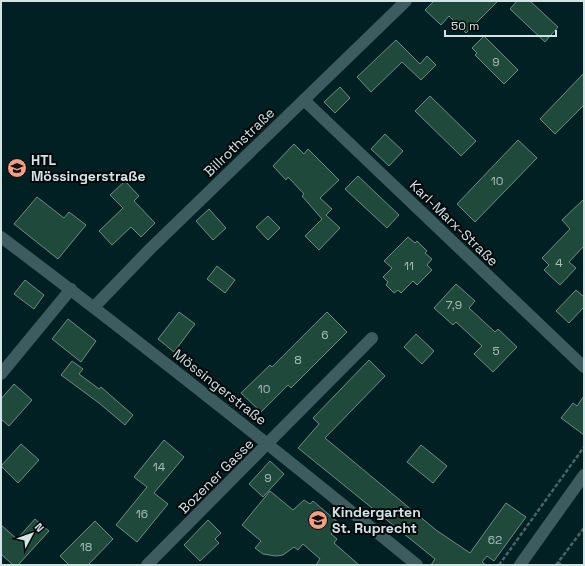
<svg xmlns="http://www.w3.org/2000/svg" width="585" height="566" font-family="'Space Grotesk',sans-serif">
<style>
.building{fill:#1f493b;stroke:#708d82}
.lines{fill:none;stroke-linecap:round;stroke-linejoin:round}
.path{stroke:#4a6466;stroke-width:2.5;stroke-dasharray:4 2;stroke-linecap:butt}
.minor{stroke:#3c5c5f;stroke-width:12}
.labels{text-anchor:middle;stroke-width:4;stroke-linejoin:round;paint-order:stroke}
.number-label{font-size:12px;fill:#a6bdbb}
.street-label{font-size:14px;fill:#d3e4e6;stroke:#010809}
.poi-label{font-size:14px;font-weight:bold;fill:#d3e4e6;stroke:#010809;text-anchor:start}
</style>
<rect width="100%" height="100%" fill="#012023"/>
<g class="building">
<path d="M 434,1 L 498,1 L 466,33 L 449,16 L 441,25 L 425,10 Z"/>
<path d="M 517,1 L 530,1 L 558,27 L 545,42 L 510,9 Z"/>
<path d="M 484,36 L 518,70 L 504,84 L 475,55 L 477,53 L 472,48 Z"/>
<path d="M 396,40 L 420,64 L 427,56 L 436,65 L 421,80 L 402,62 L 371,92 L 357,77 Z"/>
<path d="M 584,73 L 584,105 L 555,134 L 540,119 Z"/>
<path d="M 340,87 L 350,98 L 335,113 L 324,102 Z"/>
<path d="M 430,96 L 476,141 L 461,156 L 415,111 Z"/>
<path d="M 385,134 L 403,151 L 389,166 L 371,149 Z"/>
<path d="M 518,140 L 537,158 L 475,222 L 457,204 Z"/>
<path d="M 294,144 L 304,154 L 308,149 L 339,180 L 320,198 L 332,209 L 326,215 L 340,228 L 319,250 L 305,236 L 322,219 L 302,196 L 304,194 L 288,177 L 286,180 L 273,166 Z"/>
<path d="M 358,176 L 399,215 L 387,228 L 345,189 Z"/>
<path d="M 125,181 L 139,196 L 134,201 L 155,223 L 141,237 L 131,227 L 112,245 L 99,231 L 123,208 L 110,195 Z"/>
<path d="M 37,197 L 64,218 L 69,212 L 86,225 L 58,259 L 14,224 Z"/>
<path d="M 584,199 L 584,246 L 569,262 L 576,268 L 560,285 L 544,270 L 549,265 L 542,258 L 570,229 L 562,220 Z"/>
<path d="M 209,209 L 226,228 L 213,240 L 196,221 Z"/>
<path d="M 268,216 L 280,228 L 268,240 L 256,227 Z"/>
<path d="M 408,237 L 415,243 L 417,241 L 427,251 L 425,253 L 432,259 L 427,265 L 432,270 L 417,285 L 413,281 L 401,293 L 398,290 L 394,293 L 386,285 L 388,282 L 383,277 L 392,268 L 384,261 Z"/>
<path d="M 217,266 L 235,280 L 225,293 L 207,279 Z"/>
<path d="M 25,280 L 44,295 L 34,309 L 14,294 Z"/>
<path d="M 456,284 L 475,301 L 469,308 L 495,332 L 498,329 L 517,347 L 493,372 L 474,354 L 482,346 L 456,322 L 453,325 L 434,308 Z"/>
<path d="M 576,290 L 584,297 L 584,307 L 569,323 L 556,311 Z"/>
<path d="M 179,312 L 195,324 L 174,352 L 158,339 Z"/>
<path d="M 327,312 L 347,332 L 291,388 L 288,385 L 261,412 L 241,393 L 270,365 L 272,367 Z"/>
<path d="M 68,319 L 96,341 L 81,362 L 52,339 Z"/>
<path d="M 416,334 L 434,351 L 422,364 L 404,347 Z"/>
<path d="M 369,360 L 385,376 L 325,438 L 436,530 L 470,553 L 506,503 L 526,517 L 494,561 L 487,556 L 482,562 L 486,565 L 431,565 L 435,559 L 298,448 L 319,424 L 313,418 Z"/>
<path d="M 72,361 L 83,369 L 79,374 L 99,389 L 101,387 L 133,415 L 125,425 L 99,403 L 61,375 Z"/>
<path d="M 14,384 L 32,400 L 9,426 L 1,419 L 1,399 Z"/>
<path d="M 584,396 L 584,435 L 561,418 L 573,403 L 577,406 Z"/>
<path d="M 164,440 L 184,457 L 154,493 L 168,504 L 137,542 L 116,525 L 147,487 L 134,477 Z"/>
<path d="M 21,444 L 39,460 L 18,483 L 1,466 Z"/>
<path d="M 421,445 L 447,466 L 433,483 L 407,462 Z"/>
<path d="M 270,461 L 284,474 L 263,497 L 249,484 Z"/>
<path d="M 270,491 L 293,510 L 304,500 L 310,504 L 313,501 L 340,524 L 331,534 L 337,539 L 334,543 L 359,565 L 316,565 L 320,559 L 303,544 L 298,550 L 294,547 L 283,555 L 276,556 L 263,554 L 255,548 L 261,541 L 242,525 Z"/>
<path d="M 35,519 L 49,531 L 18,565 L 13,565 L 1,554 L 1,525 L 17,539 Z"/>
<path d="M 208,520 L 221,533 L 215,539 L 219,543 L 200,561 L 184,545 Z"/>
<path d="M 95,521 L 113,539 L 88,565 L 69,565 L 60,556 Z"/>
</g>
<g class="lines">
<g class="path">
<path d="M 558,562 L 561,565"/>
<path d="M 499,565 L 584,447"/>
<path d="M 556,565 L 584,528"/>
</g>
<g class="minor">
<path d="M 304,100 L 584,367"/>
<path d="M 1,237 C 142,343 280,453 417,565"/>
<path d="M 94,307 L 150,249 L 406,1"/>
<path d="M 1,374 L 71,289"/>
<path d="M 147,565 L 372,338"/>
<path d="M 520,565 L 584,475"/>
</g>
</g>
<defs>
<g id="school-disc" transform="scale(1)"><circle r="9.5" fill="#f49e86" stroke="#010809"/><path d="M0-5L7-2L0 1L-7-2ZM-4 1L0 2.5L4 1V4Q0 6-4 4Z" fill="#111"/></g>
</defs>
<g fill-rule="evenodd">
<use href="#school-disc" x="17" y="168"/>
<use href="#school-disc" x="318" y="520"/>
</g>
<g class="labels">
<g class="number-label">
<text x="496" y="66">9</text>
<text x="497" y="185">10</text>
<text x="559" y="267">4</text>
<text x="409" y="270">11</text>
<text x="454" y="309">7,9</text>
<text x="325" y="339">6</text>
<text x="496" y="355">5</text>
<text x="298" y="364">8</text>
<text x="264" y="393">10</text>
<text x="159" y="471">14</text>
<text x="268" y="482">9</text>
<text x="142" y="518">16</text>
<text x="495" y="544">62</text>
<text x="86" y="551">18</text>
</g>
<g class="street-label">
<text transform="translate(239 142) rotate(-44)" y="5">Billrothstraße</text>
<text transform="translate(454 223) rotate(44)" y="5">Karl-Marx-Straße</text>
<text transform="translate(220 387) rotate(38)" y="5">Mössingerstraße</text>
<text transform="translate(216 476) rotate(-45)" y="5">Bozener Gasse</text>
</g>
<g class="poi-label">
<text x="31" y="165">HTL<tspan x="31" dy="16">Mössingerstraße</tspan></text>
<text x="332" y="517">Kindergarten<tspan x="332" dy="16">St. Ruprecht</tspan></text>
</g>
</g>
<rect width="585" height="566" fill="none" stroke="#d3e4e6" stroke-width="4"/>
<g transform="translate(32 534) rotate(49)" stroke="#010809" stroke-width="3" paint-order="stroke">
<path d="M0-3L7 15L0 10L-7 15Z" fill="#d3e4e6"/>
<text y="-6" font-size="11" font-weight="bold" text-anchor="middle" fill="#d3e4e6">N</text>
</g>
<path d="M445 30v6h111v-6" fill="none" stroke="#d3e4e6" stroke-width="2"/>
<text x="451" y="30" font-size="12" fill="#d3e4e6" stroke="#010809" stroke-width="3" paint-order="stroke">50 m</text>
</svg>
